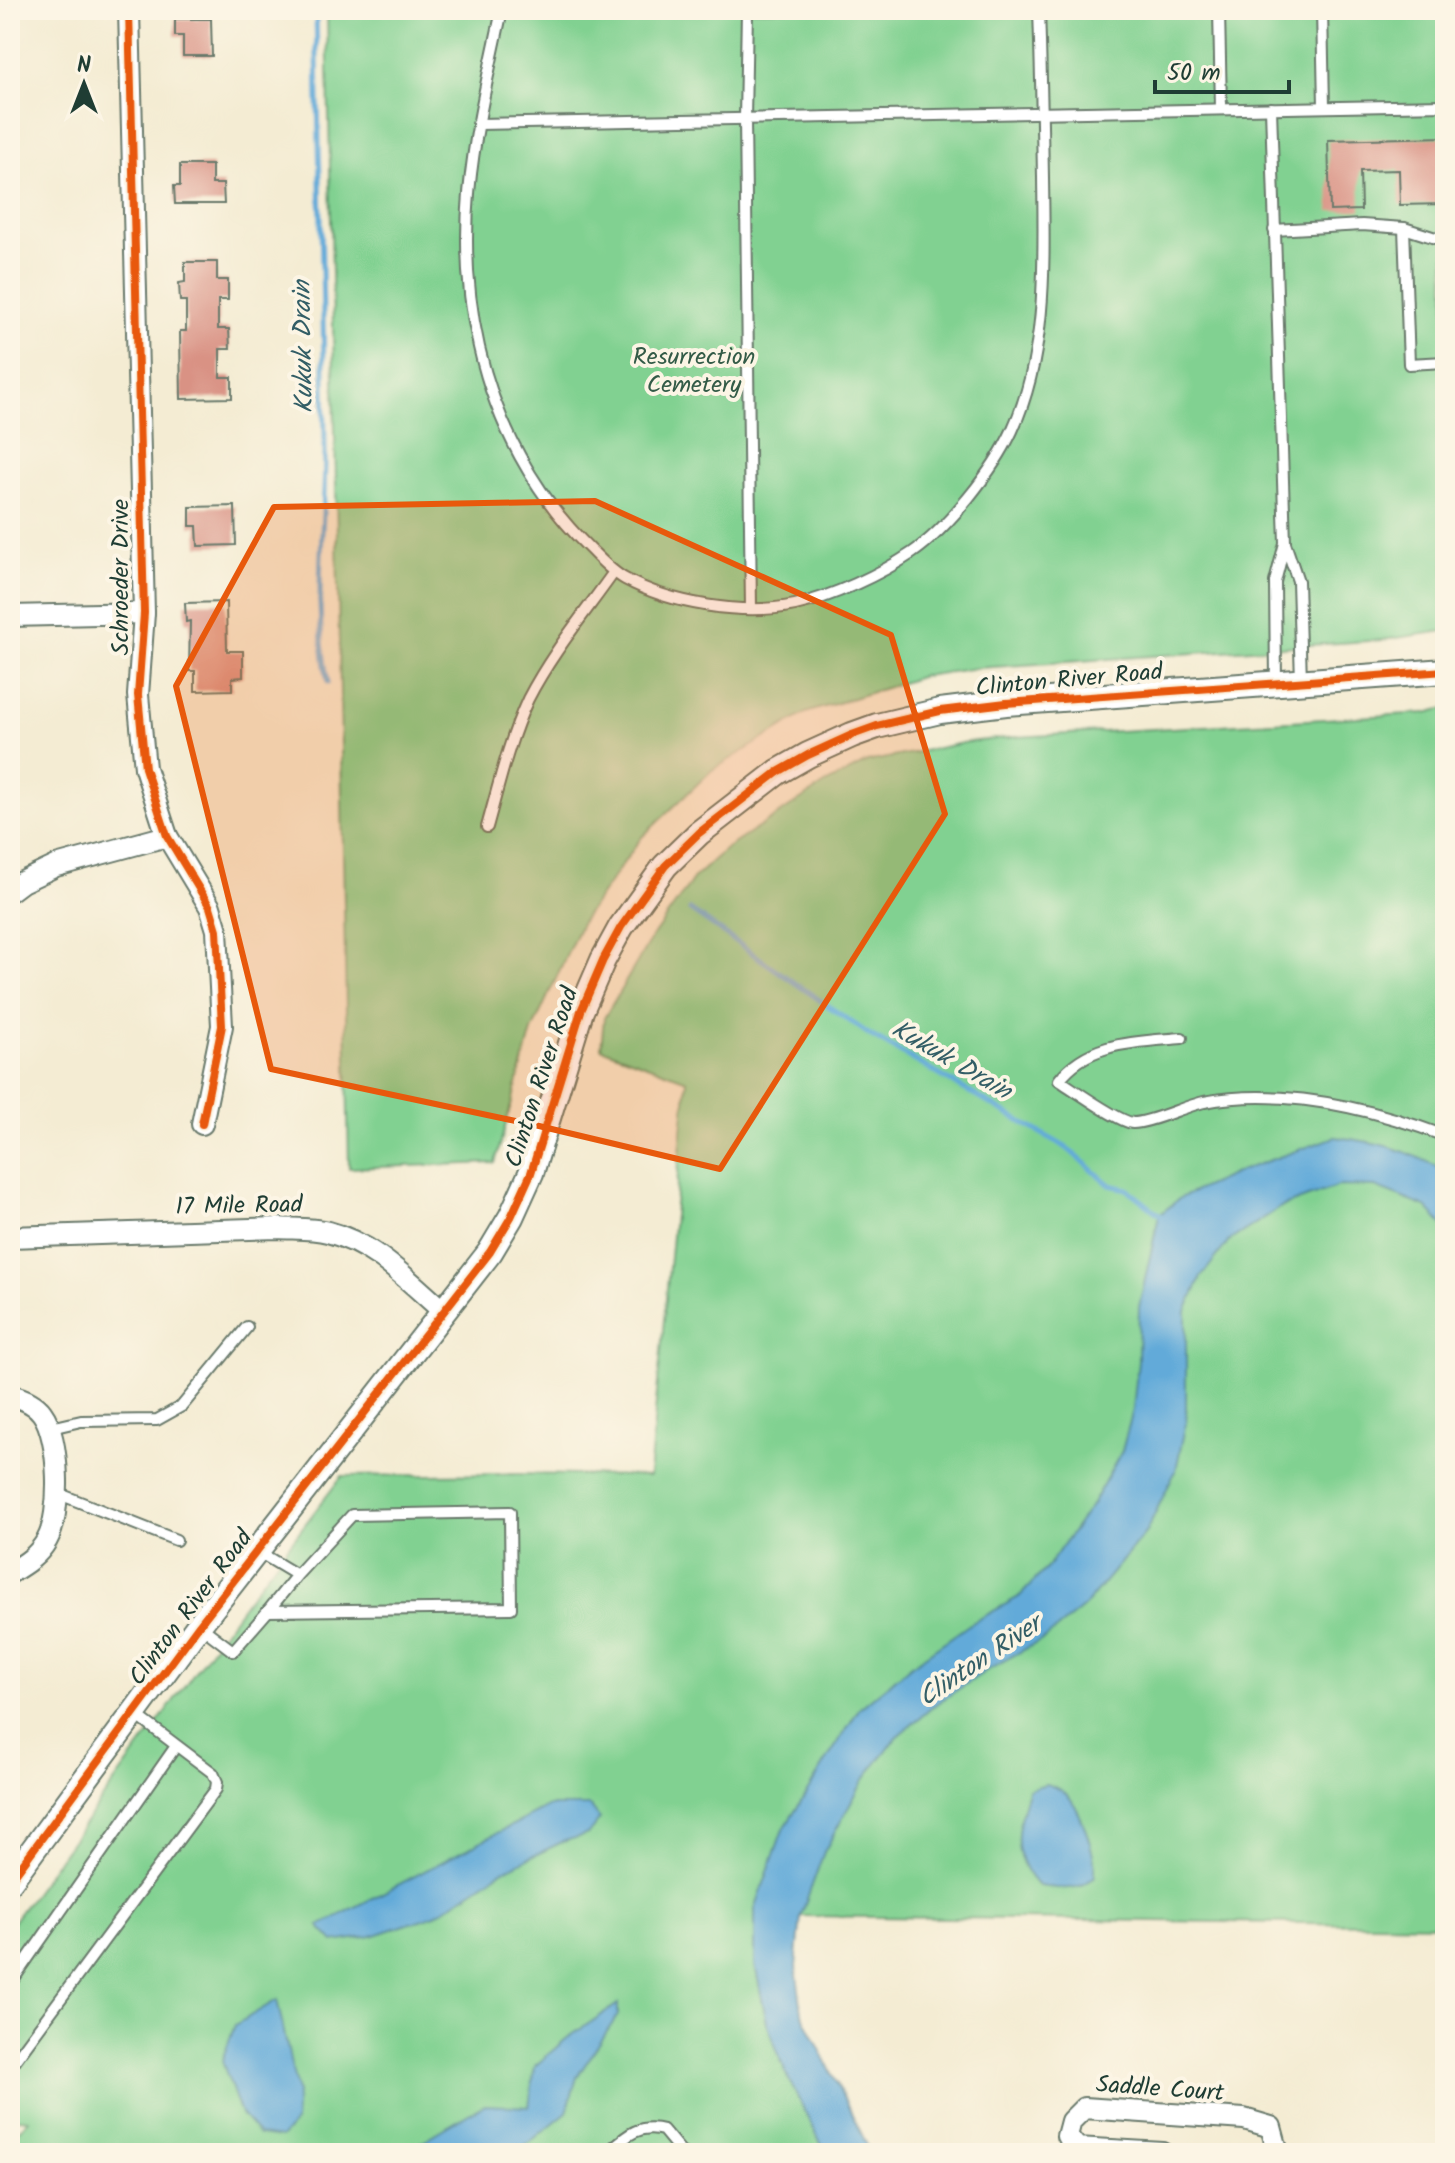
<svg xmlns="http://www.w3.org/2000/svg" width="1455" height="2163" font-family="Kalam,sans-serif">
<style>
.green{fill:#81d191;stroke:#508762;stroke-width:2}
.water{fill:#62aad9;stroke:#407486;stroke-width:2}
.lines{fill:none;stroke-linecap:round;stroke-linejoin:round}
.stream{stroke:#62aad9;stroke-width:5}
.building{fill:#d99284}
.service-casing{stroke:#6a7a6c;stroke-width:14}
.minor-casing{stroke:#6a7a6c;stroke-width:24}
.tertiary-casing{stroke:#6a7a6c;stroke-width:28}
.service{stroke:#fff;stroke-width:10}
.minor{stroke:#fff;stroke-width:20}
.tertiary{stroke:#fff;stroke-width:24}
.cycleway-casing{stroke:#fcf5e5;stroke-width:13}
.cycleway{stroke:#e8590c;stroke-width:8}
.marked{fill:#e8590c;fill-opacity:0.2;stroke:#e8590c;stroke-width:6;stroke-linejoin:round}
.labels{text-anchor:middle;stroke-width:8;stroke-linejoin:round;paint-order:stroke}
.park-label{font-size:24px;fill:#335b47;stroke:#fcf5e5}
.street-label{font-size:24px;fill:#1f3d34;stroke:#fcf5e5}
.water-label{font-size:26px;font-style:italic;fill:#335e66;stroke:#fcf5e5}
</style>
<rect width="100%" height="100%" fill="#fcf5e5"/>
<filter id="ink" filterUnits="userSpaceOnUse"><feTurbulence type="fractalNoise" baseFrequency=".0125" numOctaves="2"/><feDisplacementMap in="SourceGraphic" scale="16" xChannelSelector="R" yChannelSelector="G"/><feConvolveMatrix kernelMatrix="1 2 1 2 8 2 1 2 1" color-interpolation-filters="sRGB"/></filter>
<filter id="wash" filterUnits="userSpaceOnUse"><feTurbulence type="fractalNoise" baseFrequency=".006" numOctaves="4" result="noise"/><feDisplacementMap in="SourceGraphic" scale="32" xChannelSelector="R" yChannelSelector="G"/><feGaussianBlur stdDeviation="1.8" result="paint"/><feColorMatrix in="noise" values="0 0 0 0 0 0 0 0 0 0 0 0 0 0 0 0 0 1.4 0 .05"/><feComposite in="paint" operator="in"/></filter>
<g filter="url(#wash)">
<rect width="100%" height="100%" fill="#f4ecd3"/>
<g class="green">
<path d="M 327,10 L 1445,10 L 1445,631 L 1382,640 L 978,668 L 923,676 L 806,713 L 711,771 L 642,837 L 582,921 L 532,1031 L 495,1163 L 349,1168 Z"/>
<path d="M 1445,708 L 1445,1925 L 801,1916 L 755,1909 L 826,2153 L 10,2153 L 10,2139 L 29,2119 L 10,2117 L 10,1926 L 246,1601 L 342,1476 L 513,1474 L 649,1476 L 687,1080 L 601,1048 L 604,1018 L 652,937 L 695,877 L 724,850 L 825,784 L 867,762 L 968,742 L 1017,737 L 1426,713 Z"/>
</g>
<g class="water">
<path d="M 1335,1137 C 1379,1142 1406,1149 1445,1171 L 1445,1227 L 1426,1207 L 1375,1187 L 1338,1186 L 1281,1207 L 1229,1241 L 1201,1277 L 1186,1311 L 1186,1422 L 1176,1470 L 1146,1532 L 1084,1607 L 1046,1638 L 992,1667 L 936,1704 L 896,1738 L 863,1781 L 824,1852 L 801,1916 L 796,1967 L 802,2013 L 871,2153 L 826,2153 L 787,2076 L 767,2023 L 755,1965 L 755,1909 L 782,1832 L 859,1709 L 913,1664 L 970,1624 L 1019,1597 L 1046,1569 L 1092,1504 L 1122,1451 L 1133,1410 L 1138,1361 L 1139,1307 L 1159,1215 L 1180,1198 L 1240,1171 Z"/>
<path d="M 1046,1784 C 1052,1786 1060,1789 1064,1792 C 1081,1805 1096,1857 1095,1876 C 1078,1893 1060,1888 1038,1886 C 1009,1855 1016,1826 1029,1789 Z"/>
<path d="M 549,1806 L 590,1806 L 600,1819 L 588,1834 L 562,1842 L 502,1871 L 435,1915 L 372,1936 L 334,1942 L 319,1926 Z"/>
<path d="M 277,2000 L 297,2092 L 295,2122 L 281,2138 L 259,2135 L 241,2114 L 222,2061 L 235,2025 Z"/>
<path d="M 618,2004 L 618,2015 L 577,2077 L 567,2112 L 516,2153 L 403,2153 L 484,2105 L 529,2107 L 535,2066 L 566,2039 Z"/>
</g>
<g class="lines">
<g class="stream">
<path d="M 316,10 C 319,157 324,305 325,452 C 325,528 312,608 328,682"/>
<path d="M 690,910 L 870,1035 L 1067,1148 L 1110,1185 L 1127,1189 L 1164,1218"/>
</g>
</g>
<g id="blocks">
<g class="building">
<path d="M 175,19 L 211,19 L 212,56 L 183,56 L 183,36 L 175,36 Z"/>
<path d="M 1445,137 L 1445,204 L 1400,205 L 1399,170 L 1360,171 L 1361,210 L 1330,211 L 1328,140 Z"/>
<path d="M 180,165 L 212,165 L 212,184 L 223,184 L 224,204 L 175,204 L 174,186 L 180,186 Z"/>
<path d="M 185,262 L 217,262 L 217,280 L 228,280 L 228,300 L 218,300 L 218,329 L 229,329 L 230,349 L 220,349 L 220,377 L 232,377 L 232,398 L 181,399 L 180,331 L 186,331 L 186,301 L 180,301 L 179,283 L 185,282 Z"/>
<path d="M 235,506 L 236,545 L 198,546 L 197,526 L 190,526 L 190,507 Z"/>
<path d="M 226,602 L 227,651 L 243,651 L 243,677 L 232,678 L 232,690 L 195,691 L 195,671 L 189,671 L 190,621 L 186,622 L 185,603 Z"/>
</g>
</g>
</g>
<g filter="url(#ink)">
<use href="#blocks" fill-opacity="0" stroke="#6a7a6c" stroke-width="2"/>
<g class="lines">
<g class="service-casing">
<g id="service">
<path d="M 502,10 C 477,128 451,225 479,347 C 496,423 534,495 591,550 C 601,560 612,572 625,579 C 671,604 743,616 795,605 C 832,597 881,574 912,553 C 948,528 994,470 1012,431 C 1048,353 1044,260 1043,177 C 1042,121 1041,66 1039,10"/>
<path d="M 747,10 L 745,119 L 751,609"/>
<path d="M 1219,10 L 1221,109"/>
<path d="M 1322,10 L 1324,106"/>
<path d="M 1271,108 L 1285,543"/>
<path d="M 478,124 L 1445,105"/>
<path d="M 1404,228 L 1409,364 L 1445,362"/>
<path d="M 1274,230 L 1362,225 L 1404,228 L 1445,241"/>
<path d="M 1276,682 L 1275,582 L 1285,543 L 1298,581 L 1301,681"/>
<path d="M 487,827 C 499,784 509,740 528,699 C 551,654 585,613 614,572"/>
<path d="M 1182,1038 C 1138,1042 1088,1041 1059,1080 C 1073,1089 1119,1122 1133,1123 C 1150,1123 1185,1106 1204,1102 C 1284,1087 1370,1108 1445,1136"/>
<path d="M 51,1428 L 81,1421 L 157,1420 L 182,1406 L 247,1327"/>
<path d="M 57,1493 L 176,1540"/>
<path d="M 257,1551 L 297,1575 L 352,1515 L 510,1512 L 511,1608 L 268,1611 L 297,1575"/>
<path d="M 200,1626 L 233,1651 L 268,1611"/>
<path d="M 10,1984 L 176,1746"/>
<path d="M 10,2067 L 216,1789 L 217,1782 L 213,1773 L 135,1714"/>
<path d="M 607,2153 C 625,2137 638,2123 663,2130 L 682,2153"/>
</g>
</g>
<g class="minor-casing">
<g id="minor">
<path d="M 129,10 L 144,613 L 138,695 L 145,768 L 167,836 L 210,907 L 217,930 L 222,1026 L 202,1124"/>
<path d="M 10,616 L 144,613"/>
<path d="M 10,891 L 22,882 L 56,866 L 167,836"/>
<path d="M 10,1237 L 278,1228 C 295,1229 312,1228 328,1232 C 375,1244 408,1281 443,1311"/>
<path d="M 10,1395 C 22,1398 35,1403 42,1413 C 60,1437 62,1514 47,1540 C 38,1556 25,1564 10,1573"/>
<path d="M 1163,2153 L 1077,2148 L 1067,2136 L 1071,2121 L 1084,2108 L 1244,2119 L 1271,2127 L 1278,2153"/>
</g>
</g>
<g class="tertiary-casing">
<path id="tertiary" d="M 10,1881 L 199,1625 L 490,1252 L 511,1217 L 531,1173 L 581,1011 L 603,960 L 621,927 L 665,866 L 699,833 L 778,772 L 808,755 L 852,735 L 877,726 L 940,711 L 1006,703 L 1445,671"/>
</g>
<use href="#service" class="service"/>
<use href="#minor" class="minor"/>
<use href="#tertiary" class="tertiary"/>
<g class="cycleway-casing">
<g id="cycleway">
<path d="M 129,10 L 144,613 L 138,695 L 145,768 L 167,836 L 210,907 L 217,930 L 222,1026 L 202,1124"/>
<path d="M 10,1881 L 199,1625 L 490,1252 L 511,1217 L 531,1173 L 581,1011 L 603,960 L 621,927 L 665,866 L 699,833 L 778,772 L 808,755 L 852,735 L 877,726 L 940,711 L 1006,703 L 1445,671"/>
</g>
</g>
<use href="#cycleway" class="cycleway"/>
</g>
</g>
<path class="marked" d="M 595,501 L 891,635 L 945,814 L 720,1169 L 539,1126 L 271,1069 L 176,686 L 274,507 Z"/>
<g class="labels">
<g class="park-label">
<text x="694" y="364">Resurrection<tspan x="694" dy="28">Cemetery</tspan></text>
</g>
<g class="street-label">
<text transform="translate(120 577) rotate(-90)" y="8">Schroeder Drive</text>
<text transform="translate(1069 679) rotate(-5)" y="8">Clinton River Road</text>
<text transform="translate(541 1077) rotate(-72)" y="8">Clinton River Road</text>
<text transform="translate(239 1205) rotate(-1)" y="8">17 Mile Road</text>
<text transform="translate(190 1607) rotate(-53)" y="8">Clinton River Road</text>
<text transform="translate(1160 2088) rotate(4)" y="8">Saddle Court</text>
</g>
<g class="water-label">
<text transform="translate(302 347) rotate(-91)" y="9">Kukuk Drain</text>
<text transform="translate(952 1059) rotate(30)" y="9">Kukuk Drain</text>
<text transform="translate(979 1660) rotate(-34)" y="9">Clinton River</text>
</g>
</g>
<rect width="1455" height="2163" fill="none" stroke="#fcf5e5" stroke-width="40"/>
<g transform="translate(84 84)" stroke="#fcf5e5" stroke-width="6" paint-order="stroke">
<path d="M0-6L14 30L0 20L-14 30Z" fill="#1f3d34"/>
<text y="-12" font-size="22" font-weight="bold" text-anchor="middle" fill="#1f3d34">N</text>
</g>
<path d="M1155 80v12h134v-12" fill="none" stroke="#1f3d34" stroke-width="4"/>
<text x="1167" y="80" font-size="24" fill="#1f3d34" stroke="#fcf5e5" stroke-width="6" paint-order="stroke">50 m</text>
</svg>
